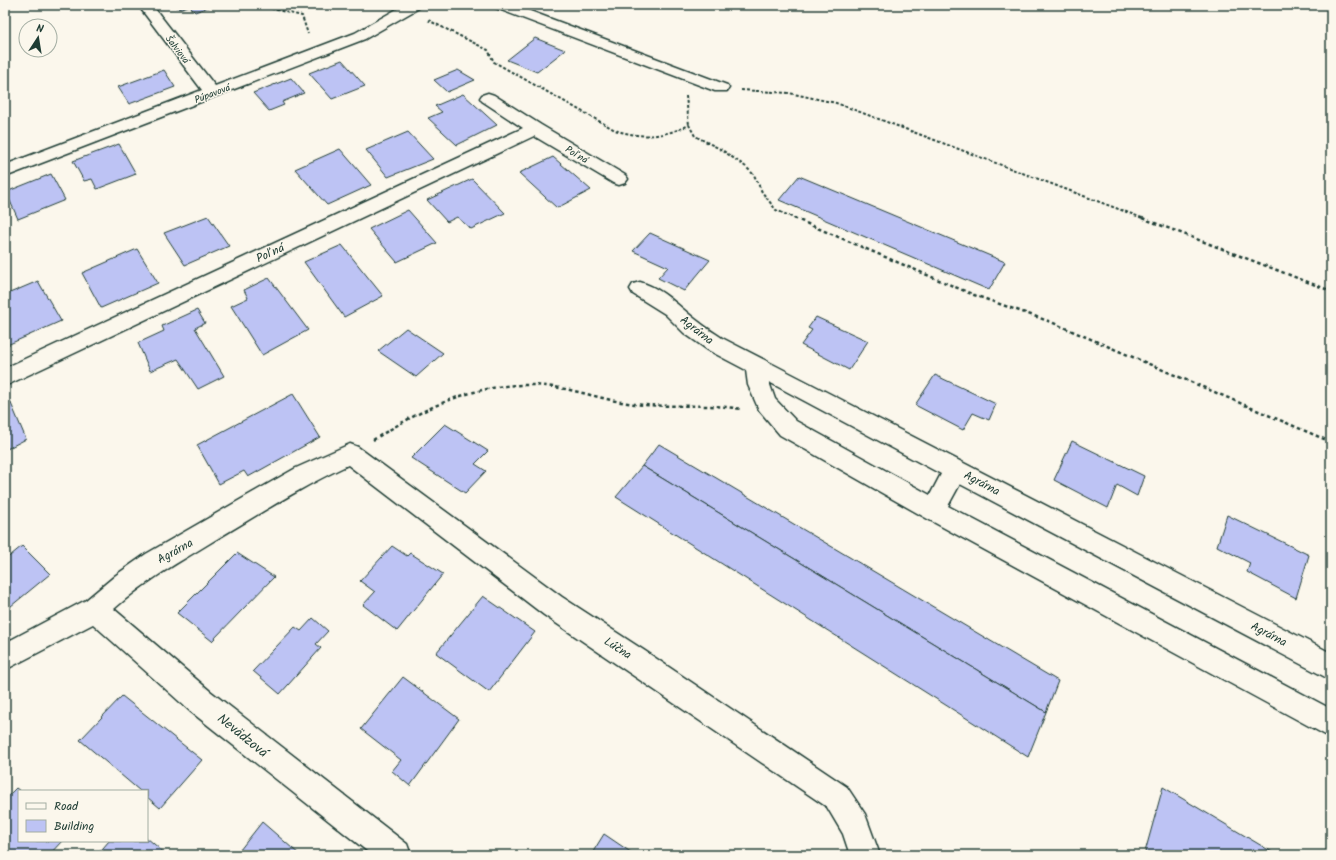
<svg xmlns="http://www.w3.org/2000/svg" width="1336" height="860" font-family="Kalam,sans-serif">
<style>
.building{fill:#bdc3f4;stroke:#1f3d34}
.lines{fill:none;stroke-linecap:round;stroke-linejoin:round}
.minor-casing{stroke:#1f3d34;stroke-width:3}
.path-far1{stroke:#1f3d34;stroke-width:2;stroke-dasharray:3 2;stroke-linecap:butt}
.path{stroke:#1f3d34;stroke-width:2.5;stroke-dasharray:3.5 3;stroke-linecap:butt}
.minor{fill:#fbf7ec;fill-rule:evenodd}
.labels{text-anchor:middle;stroke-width:3;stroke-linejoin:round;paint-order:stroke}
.far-street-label{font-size:10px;fill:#1f3d34;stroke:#fbf7ec}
.street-label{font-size:12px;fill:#1f3d34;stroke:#fbf7ec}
.near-street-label{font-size:14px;fill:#1f3d34;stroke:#fbf7ec}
</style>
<rect width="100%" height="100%" fill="#fbf7ec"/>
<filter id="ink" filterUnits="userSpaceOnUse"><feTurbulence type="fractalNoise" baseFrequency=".025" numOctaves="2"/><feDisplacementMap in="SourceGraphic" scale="8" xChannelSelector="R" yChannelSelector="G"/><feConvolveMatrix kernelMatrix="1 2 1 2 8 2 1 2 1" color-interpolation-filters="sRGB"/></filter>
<g filter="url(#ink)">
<g class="building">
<path d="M 175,5 L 214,5 L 195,12 L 189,6 L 179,9 Z"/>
<path d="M 535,38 L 565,50 L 537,72 L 507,60 Z"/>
<path d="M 342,60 L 365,86 L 332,99 L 309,73 Z"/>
<path d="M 164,70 L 175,87 L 129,104 L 118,87 Z"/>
<path d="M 458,70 L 475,80 L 447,92 L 434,80 Z"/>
<path d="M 291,78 L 304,93 L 282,102 L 284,105 L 269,111 L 253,93 Z"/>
<path d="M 463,94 L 497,125 L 457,145 L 428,118 L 442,112 L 435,106 Z"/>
<path d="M 408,132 L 433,159 L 388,177 L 366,150 Z"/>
<path d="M 119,144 L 136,174 L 97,189 L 92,179 L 84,181 L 73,161 Z"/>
<path d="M 340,149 L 371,185 L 327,205 L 295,169 Z"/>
<path d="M 553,157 L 591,190 L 557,208 L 519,173 Z"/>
<path d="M 51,174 L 65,200 L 18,219 L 6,192 Z"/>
<path d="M 799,176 L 1005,262 L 989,290 L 779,200 Z"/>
<path d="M 472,179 L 505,213 L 471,229 L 457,217 L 447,222 L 427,200 Z"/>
<path d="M 408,210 L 437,243 L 397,262 L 369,229 Z"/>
<path d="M 208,216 L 229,246 L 185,265 L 164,233 Z"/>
<path d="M 650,233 L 710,260 L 684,291 L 658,278 L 668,267 L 633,251 Z"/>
<path d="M 342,245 L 383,296 L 344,317 L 304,262 Z"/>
<path d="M 137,249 L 158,283 L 101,308 L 82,273 Z"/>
<path d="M 269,278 L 308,330 L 262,355 L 231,306 L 248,298 L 244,290 Z"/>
<path d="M 38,281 L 61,321 L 5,346 L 5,295 Z"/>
<path d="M 197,310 L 205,323 L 195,328 L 224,376 L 198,389 L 178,359 L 150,371 L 138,343 L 164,331 L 162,326 Z"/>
<path d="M 816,317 L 868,341 L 849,370 L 801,345 L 812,330 L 808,328 Z"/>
<path d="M 406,328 L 443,353 L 416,377 L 378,351 Z"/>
<path d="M 935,375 L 996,404 L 989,420 L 973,413 L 963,430 L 915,405 Z"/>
<path d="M 293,394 L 320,437 L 248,477 L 244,471 L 219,484 L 197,445 Z"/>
<path d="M 10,401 L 26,439 L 5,450 L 5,403 Z"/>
<path d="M 445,424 L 488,451 L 475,464 L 486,471 L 465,493 L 411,458 Z"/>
<path d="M 1072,441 L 1144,476 L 1137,496 L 1117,485 L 1108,508 L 1054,480 Z"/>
<path d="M 659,444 L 1058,681 L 1046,712 L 642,466 Z"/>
<path d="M 642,466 L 1046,712 L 1028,757 L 616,497 Z"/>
<path d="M 1227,515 L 1309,555 L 1296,598 L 1247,572 L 1250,563 L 1217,546 Z"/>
<path d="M 22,546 L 50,574 L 5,611 L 5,560 Z"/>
<path d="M 392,546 L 407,556 L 410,553 L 443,574 L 397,631 L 363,605 L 375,592 L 360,581 Z"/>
<path d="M 237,553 L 274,577 L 212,641 L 177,613 Z"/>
<path d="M 483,596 L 535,632 L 489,692 L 436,653 Z"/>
<path d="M 313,618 L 328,631 L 316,644 L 321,648 L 280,694 L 253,671 L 295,627 L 301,631 Z"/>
<path d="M 403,677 L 459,719 L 410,786 L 392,771 L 401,760 L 361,729 Z"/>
<path d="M 122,696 L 202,760 L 160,808 L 147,797 L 147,791 L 140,791 L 80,740 Z"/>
<path d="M 1163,787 L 1272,852 L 1272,855 L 1150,855 L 1145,852 Z"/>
<path d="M 16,788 L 20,791 L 19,841 L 62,841 L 49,855 L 5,855 L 5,799 Z"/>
<path d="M 262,822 L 300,855 L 236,855 Z"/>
<path d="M 604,834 L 635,855 L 591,855 Z"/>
<path d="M 147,838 L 167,855 L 97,855 L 109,841 L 147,841 Z"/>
</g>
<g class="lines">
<g class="minor-casing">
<g id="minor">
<path d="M 138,5 L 152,5 L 215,86 L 355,33 L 404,5 L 421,5 L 419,8 L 365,39 L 5,177 L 5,165 L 202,90 Z"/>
<path d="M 494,5 L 514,5 L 727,85 L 729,88 L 727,91 L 715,91 L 496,8 Z"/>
<path d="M 488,93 L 494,95 L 541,125 L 625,175 L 628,179 L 625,183 L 619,185 L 613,183 L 534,136 L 5,386 L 5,368 L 523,128 L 482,101 L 480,98 L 482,95 Z"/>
<path d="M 640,282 C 664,289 680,308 699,322 C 706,328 715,333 722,338 L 1331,653 L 1331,680 L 960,484 L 948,506 L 1331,709 L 1331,738 L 926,518 L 780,435 L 759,410 L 748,385 L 746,370 L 708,350 L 684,333 L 665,314 L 633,294 L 630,289 L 633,284 ZM 769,382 L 941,474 L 930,495 L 796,421 L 775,399 Z"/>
<path d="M 350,444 L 358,447 L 562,597 L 645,651 L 847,787 L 865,814 L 880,855 L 850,855 L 843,834 L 827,807 L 544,615 L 348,465 C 301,487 259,514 215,540 C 179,562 145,581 114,609 L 210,691 L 407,844 L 411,855 L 372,855 L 190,711 L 93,624 L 5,670 L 5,643 L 86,600 L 116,575 L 146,554 L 252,493 L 296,468 Z"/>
</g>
</g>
<g class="path-far1">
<path d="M 267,5 L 273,9 L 302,16 L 308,34"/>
<path d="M 428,20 L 488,50 L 494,62 L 615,130 C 642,139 664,137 689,125 L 695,136 L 722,150 L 746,167 L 754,175 L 762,192 L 776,210 L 796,219"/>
<path d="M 741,90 L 789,93 L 836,103 L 1145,219"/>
<path d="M 686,96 L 689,125"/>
</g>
<g class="path">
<path d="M 794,218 L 974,295 L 1051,322 L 1331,442"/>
<path d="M 1142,218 L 1331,291"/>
<path d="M 373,440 C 425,407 482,379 546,386 C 576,389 605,401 635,404 C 670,408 706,403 741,409"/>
</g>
<use href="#minor" class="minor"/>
</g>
</g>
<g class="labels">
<g class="far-street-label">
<text transform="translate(178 49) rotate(53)" y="4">Šalviová</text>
<text transform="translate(212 93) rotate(-21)" y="4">Púpavová</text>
<text transform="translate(577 154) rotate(31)" y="4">Poľná</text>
</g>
<g class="street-label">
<text transform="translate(270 253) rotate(-25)" y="4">Poľná</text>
<text transform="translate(697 330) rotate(38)" y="4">Agrárna</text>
<text transform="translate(982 483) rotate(28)" y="4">Agrárna</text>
<text transform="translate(175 551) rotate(-29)" y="4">Agrárna</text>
<text transform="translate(1269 634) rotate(28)" y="4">Agrárna</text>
<text transform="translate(618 648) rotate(33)" y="4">Lúčna</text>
</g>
<g class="near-street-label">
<text transform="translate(243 735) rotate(39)" y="5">Nevädzová</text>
</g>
</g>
<rect width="1336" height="860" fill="none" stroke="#fbf7ec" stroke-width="20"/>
<rect x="10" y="10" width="1316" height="840" fill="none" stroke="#1f3d34" stroke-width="1.5" filter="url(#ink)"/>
<rect x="18" y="790" width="130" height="52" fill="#fbf7ec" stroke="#a3ada2"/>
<rect x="26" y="803" width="20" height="6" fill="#fbf7ec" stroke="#a3ada2"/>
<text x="54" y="810" font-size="12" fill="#1f3d34">Road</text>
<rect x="26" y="820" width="20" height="12" fill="#bdc3f4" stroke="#a3ada2"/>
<text x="54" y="830" font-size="12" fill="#1f3d34">Building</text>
<g transform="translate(38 38) rotate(12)"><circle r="19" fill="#fbf7ec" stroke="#a3ada2"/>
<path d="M0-3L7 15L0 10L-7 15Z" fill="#1f3d34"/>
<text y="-6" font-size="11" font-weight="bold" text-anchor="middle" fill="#1f3d34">N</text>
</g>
</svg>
